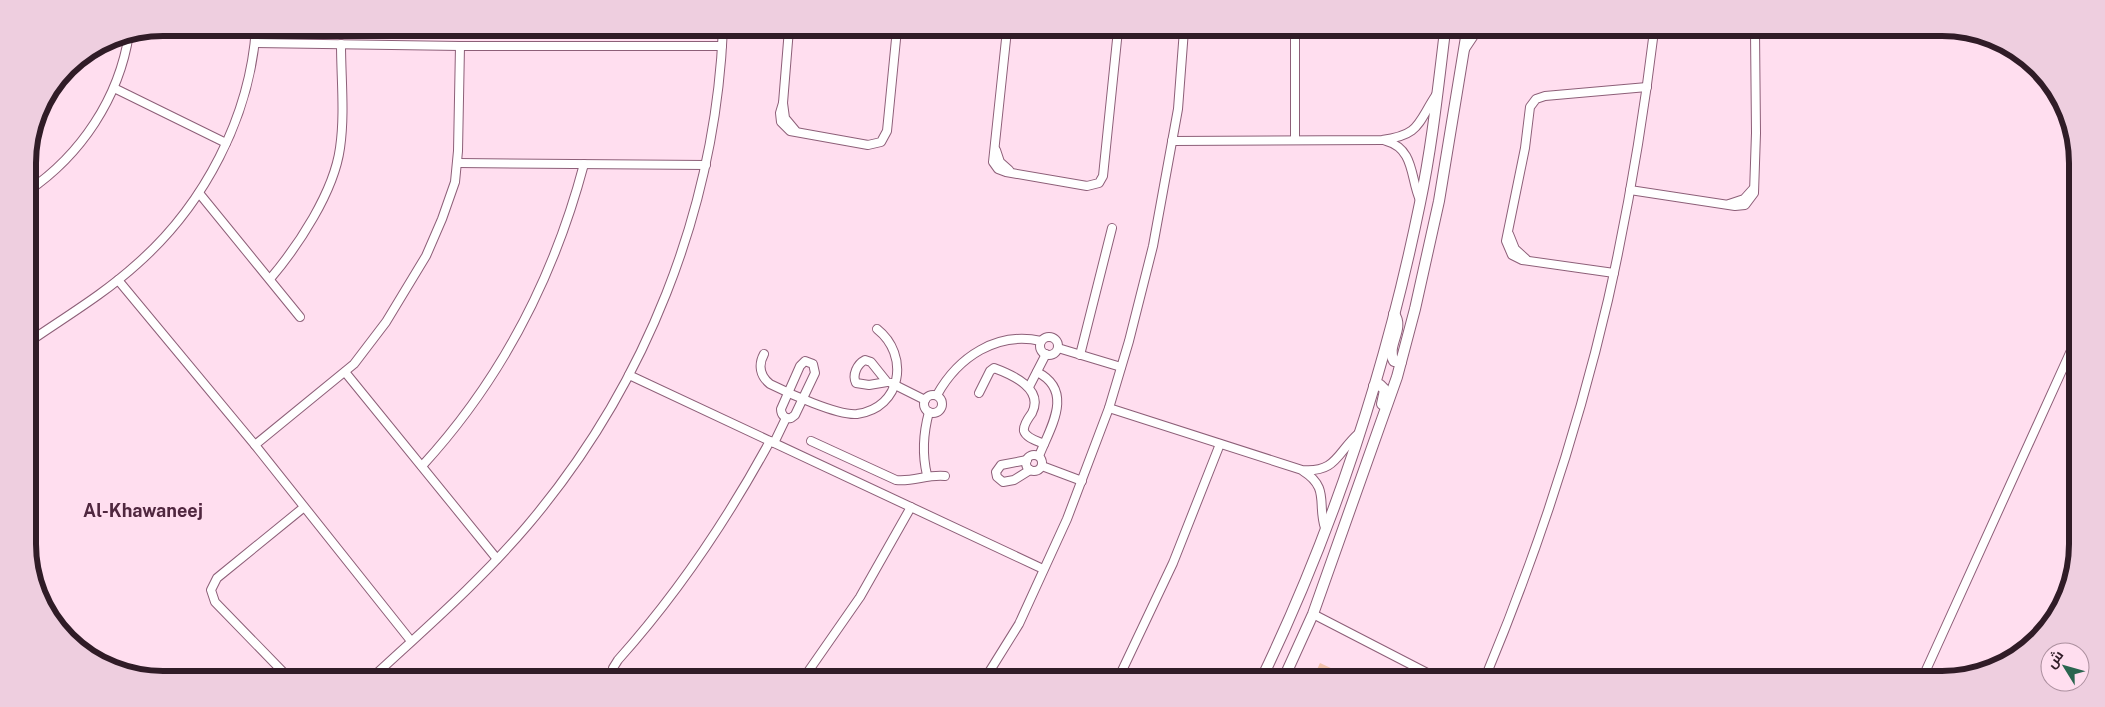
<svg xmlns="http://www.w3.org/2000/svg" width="2105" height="707" font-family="'Public Sans',Cairo,sans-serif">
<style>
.green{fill:#f3c3ae}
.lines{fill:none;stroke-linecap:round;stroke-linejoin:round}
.minor-casing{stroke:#8d5f78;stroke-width:10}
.tertiary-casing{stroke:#8d5f78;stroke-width:12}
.minor{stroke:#fff;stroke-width:8}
.tertiary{stroke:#fff;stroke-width:10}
.labels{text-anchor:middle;stroke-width:4;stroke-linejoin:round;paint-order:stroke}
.district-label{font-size:18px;font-weight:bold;fill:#50273f;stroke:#ffdeef}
.rim{fill:none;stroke:#301c27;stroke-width:6}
</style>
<rect width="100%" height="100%" fill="#ffdeef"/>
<path class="green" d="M 1320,663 L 1352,678 L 1313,678 Z"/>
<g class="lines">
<g class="minor-casing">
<g id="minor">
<path d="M 789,29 L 783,103 L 785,118 L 795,130"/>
<path d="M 1007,30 L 993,162 L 998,169 L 1006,172 L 1087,186 L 1099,183 L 1103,176 L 1118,30"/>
<path d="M 255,43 L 460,46 L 722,46"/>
<path d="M 1465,49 L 1477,31"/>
<path d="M 114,88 L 226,143"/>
<path d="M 783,103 L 780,113 L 781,122 L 790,131 L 868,145 L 881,142 L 887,131 L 897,29"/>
<path d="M 1295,140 L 1295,30"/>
<path d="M 1172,141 L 1382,140 C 1420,135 1417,124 1436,95"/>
<path d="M 1386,141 C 1415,149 1410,178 1420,200"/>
<path d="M 996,150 L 1000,162 L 1009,170"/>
<path d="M 458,163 L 706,165"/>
<path d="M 1630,190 L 1735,206 L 1745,205 L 1754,193 L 1756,133 L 1755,32"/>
<path d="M 28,191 C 81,155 119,98 129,34"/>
<path d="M 199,193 L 300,317"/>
<path d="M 1729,204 L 1744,199 L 1753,189"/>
<path d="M 1509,234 L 1515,249 L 1526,259"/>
<path d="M 1614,273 L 1522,260 L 1512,255 L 1506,241 L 1525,148 L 1530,107 L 1536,99 L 1545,96 L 1647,87"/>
<path d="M 270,279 C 298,246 334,192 340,148 C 345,114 341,78 341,44"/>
<path d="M 118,280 L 255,445 L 411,641"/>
<circle cx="1049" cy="346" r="9"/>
<path d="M 29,342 C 65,317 104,294 137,264 C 204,205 250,117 256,28"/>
<path d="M 1058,348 L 1121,367"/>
<path d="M 764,354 C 758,365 760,376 770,384 C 788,393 838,416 857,414 C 902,408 910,355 877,329"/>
<path d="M 1080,355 L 1112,228"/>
<path d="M 865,360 L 871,362 L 887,382 L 869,385 L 856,383 C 852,375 857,364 865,360 Z"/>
<path d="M 805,361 L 813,364 L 815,373 L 795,415 L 791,418 C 785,419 781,415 781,409 L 800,366 Z"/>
<path d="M 345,372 L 497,559"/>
<path d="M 1037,372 C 1075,391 1050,428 1039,456"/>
<path d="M 629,375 L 1043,569"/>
<path d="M 891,383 L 925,400"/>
<path d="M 1029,387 L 1046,354"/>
<path d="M 979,393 L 990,371 L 994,368 C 1013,375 1044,389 1032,413 C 1029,417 1023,425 1024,431 C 1026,438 1038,441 1044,444"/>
<circle cx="933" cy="404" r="9"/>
<path d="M 937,395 C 958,357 997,331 1041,341"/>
<path d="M 1109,408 L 1302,470 C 1337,473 1337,452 1359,433"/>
<path d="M 811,441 L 896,480 C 913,482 928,474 945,476"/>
<path d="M 774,443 L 786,418"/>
<path d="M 255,445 L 354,364 L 386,322 L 426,256 L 442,219 L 455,182 L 458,151 L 460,46"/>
<circle cx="1034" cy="463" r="8"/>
<path d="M 1027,460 L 1001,465 L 996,472 L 997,477 L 1003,482 L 1014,480 L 1030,470"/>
<path d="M 422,466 C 501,380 554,277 584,164"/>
<path d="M 1042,466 L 1082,481"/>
<path d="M 1303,471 C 1330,488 1317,504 1325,528"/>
<path d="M 927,475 C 922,454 923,434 929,412"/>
<path d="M 51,612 L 76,642"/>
<path d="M 1313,614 L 1437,678"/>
<path d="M 286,675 L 215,602 L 211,590 L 217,578 L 303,508"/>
<path d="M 375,675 C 427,627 481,580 527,526 C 645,387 715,211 723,29"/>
<path d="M 613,676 L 613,668 L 618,660 C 678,593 727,520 770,441"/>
<path d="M 805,676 L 860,597 L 911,507"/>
<path d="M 986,677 L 1019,624 L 1067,519 L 1109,408 L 1129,341 L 1153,246 L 1178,109 L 1184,30"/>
<path d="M 1119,677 L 1173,563 L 1220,444"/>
<path d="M 1485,678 C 1536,556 1578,429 1608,300 C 1628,211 1643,122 1654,31"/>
<path d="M 1922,679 L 2074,344"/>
</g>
</g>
<g class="tertiary-casing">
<g id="tertiary">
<path d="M 1394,314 C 1405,329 1385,346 1394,361 L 1401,362"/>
<path d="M 1374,386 L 1380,385 L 1385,390 L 1382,404"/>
<path d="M 1262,678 C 1334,528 1387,365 1420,203 C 1432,146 1438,88 1445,31"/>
<path d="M 1284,678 L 1313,614 L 1397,377 L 1415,309 L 1439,201 L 1467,31"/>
</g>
</g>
<use href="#minor" class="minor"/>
<use href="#tertiary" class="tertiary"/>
</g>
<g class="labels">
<g class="district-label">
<text x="143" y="517">Al-Khawaneej</text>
</g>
</g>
<path d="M0 0H2105V707H0ZM163 36H1942A127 127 0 0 1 2069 163V544A127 127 0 0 1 1942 671H163A127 127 0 0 1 36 544V163A127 127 0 0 1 163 36Z" fill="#eecedf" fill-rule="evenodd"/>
<path class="rim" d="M163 36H1942A127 127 0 0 1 2069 163V544A127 127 0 0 1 1942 671H163A127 127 0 0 1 36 544V163A127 127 0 0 1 163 36Z"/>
<g transform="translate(2065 667) rotate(307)"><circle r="24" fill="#ffdeef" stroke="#ac909f"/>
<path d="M0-4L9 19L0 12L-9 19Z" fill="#2a654f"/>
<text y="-8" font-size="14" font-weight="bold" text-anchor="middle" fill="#301c27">ش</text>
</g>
</svg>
